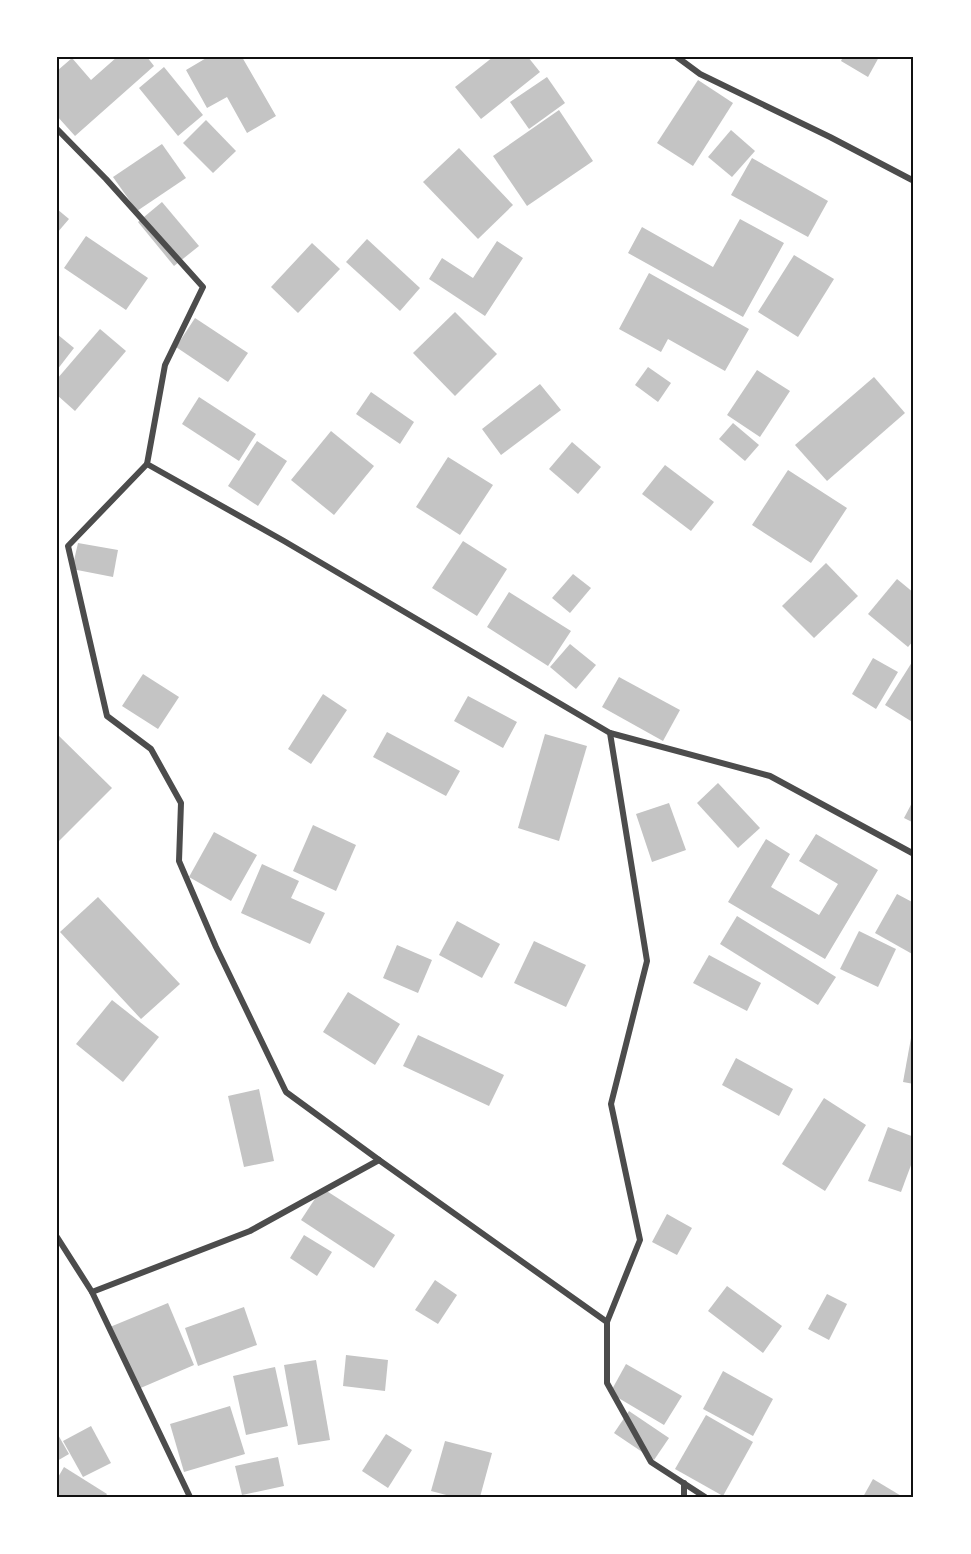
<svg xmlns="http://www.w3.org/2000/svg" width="971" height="1554" font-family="Quicksand,sans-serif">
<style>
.building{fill:#c4c4c4}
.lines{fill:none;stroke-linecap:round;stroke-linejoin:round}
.minor{stroke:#4c4c4c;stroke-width:6}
.neatline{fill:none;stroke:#111;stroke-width:2}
</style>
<rect width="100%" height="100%" fill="#fff"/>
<g class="building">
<path d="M 117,57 L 147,57 L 154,66 L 75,136 L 57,116 L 57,71 L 72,58 L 91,80 Z"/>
<path d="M 208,57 L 242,57 L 276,116 L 247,133 L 227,97 L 207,108 L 186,70 Z"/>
<path d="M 493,57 L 528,57 L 540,72 L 481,119 L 455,87 Z"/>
<path d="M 843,57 L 879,57 L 868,77 L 841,61 Z"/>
<path d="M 164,67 L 203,115 L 178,136 L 139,88 Z"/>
<path d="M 547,77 L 565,103 L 529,129 L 510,102 Z"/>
<path d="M 698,80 L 733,103 L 693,166 L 657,143 Z"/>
<path d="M 559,110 L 593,161 L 527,206 L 493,156 Z"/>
<path d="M 206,120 L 236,151 L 213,173 L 183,143 Z"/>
<path d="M 731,130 L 755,151 L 732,177 L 708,157 Z"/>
<path d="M 162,144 L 186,178 L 137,211 L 113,177 Z"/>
<path d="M 459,148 L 513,205 L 478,239 L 423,182 Z"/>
<path d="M 752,158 L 828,201 L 808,237 L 731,195 Z"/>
<path d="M 162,202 L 199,246 L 174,266 L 138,222 Z"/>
<path d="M 57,209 L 69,219 L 57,233 Z"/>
<path d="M 740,219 L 784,243 L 743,317 L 628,253 L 642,227 L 713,267 Z"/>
<path d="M 86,236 L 148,278 L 126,310 L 64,268 Z"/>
<path d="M 367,239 L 420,288 L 400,311 L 346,262 Z"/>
<path d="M 497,241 L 523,258 L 485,316 L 429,279 L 442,258 L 473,278 Z"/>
<path d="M 312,243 L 340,269 L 298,313 L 271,287 Z"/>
<path d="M 794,255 L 834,279 L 798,337 L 758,312 Z"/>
<path d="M 649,273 L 749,329 L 725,371 L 668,339 L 661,352 L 619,329 Z"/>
<path d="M 455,312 L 497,354 L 455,396 L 413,353 Z"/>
<path d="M 195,318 L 248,353 L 228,382 L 176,347 Z"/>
<path d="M 100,329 L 126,351 L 75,411 L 57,395 L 57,379 Z"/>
<path d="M 57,334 L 74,348 L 57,370 Z"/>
<path d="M 648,367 L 671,383 L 658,402 L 635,385 Z"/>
<path d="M 757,370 L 790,391 L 760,437 L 727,415 Z"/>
<path d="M 874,377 L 905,413 L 827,481 L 795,445 Z"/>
<path d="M 540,384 L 561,410 L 501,455 L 482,429 Z"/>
<path d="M 371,392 L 414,422 L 400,444 L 356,414 Z"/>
<path d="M 199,397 L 256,434 L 239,461 L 182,424 Z"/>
<path d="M 733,423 L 759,445 L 745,461 L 719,439 Z"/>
<path d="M 331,431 L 374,466 L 334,515 L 291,480 Z"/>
<path d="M 257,441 L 287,461 L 258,506 L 228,486 Z"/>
<path d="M 572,442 L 601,467 L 578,494 L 549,469 Z"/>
<path d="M 448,457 L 493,485 L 460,535 L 416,507 Z"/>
<path d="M 665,465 L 714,502 L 691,531 L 642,494 Z"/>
<path d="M 788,470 L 847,508 L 811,563 L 752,525 Z"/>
<path d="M 463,541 L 507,569 L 477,616 L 432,588 Z"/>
<path d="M 78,543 L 118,550 L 113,577 L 72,569 Z"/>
<path d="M 826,563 L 858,596 L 814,638 L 782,606 Z"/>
<path d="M 573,574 L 591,588 L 570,613 L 552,598 Z"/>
<path d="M 897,579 L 914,593 L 914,640 L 908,647 L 868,614 Z"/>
<path d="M 509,592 L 571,631 L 548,666 L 487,627 Z"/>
<path d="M 570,644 L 596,665 L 576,689 L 550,667 Z"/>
<path d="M 873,658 L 898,672 L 876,709 L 852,694 Z"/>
<path d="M 914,659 L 914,723 L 885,705 Z"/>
<path d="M 143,674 L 179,697 L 158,729 L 122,706 Z"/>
<path d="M 619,677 L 680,710 L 663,741 L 602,707 Z"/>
<path d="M 323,694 L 347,710 L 311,764 L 288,749 Z"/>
<path d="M 468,696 L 517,722 L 503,748 L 454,721 Z"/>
<path d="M 387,732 L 460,771 L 446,796 L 373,757 Z"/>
<path d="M 57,734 L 112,788 L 57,843 Z"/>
<path d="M 545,734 L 587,746 L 559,841 L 518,828 Z"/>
<path d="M 718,783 L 760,828 L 738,848 L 697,803 Z"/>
<path d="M 914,799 L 914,823 L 904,818 Z"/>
<path d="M 669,803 L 686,850 L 652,862 L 636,814 Z"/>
<path d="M 313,825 L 356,845 L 336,891 L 293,871 Z"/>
<path d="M 214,832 L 257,855 L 231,901 L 189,877 Z"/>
<path d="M 816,834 L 878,870 L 825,959 L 728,902 L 766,839 L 790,854 L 771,887 L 819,915 L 838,884 L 799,861 Z"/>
<path d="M 262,864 L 299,881 L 291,898 L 325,913 L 310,944 L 241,913 Z"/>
<path d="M 897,894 L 914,903 L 914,955 L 875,933 Z"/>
<path d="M 98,897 L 180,984 L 141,1019 L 60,932 Z"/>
<path d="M 737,916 L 836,977 L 818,1005 L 720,944 Z"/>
<path d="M 457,921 L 500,944 L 482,978 L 439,955 Z"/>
<path d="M 859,931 L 896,949 L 878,987 L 840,969 Z"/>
<path d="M 534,941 L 586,965 L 566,1007 L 514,983 Z"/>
<path d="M 397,945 L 432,960 L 418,993 L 383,978 Z"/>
<path d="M 709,955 L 761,983 L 747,1011 L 693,983 Z"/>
<path d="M 348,992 L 400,1024 L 375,1065 L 323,1032 Z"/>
<path d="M 112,1000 L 159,1037 L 123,1082 L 76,1044 Z"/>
<path d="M 913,1027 L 914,1027 L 914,1084 L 903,1082 Z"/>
<path d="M 418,1035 L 504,1075 L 489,1106 L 403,1066 Z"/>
<path d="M 736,1058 L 793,1089 L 779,1116 L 722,1085 Z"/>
<path d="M 259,1089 L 274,1161 L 244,1167 L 228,1096 Z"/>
<path d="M 824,1098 L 866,1125 L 825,1191 L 782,1164 Z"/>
<path d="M 888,1127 L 914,1137 L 914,1157 L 901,1192 L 868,1181 Z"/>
<path d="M 322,1188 L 395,1235 L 374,1268 L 301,1220 Z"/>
<path d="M 667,1214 L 692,1228 L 677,1255 L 652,1242 Z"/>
<path d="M 304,1235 L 332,1252 L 317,1276 L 290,1258 Z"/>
<path d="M 435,1280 L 457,1295 L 438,1324 L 415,1310 Z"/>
<path d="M 727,1286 L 782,1326 L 763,1353 L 708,1311 Z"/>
<path d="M 827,1294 L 847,1304 L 829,1340 L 808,1329 Z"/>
<path d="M 168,1303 L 194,1365 L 136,1390 L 110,1327 Z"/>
<path d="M 244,1307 L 257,1345 L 198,1366 L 185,1328 Z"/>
<path d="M 346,1355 L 388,1360 L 385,1391 L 343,1386 Z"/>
<path d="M 316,1360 L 330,1440 L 298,1445 L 284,1365 Z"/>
<path d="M 626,1364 L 682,1396 L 664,1425 L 610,1393 Z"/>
<path d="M 275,1367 L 288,1426 L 246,1435 L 233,1376 Z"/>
<path d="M 723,1371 L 773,1399 L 753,1436 L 703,1409 Z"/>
<path d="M 230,1406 L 245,1454 L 184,1472 L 170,1424 Z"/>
<path d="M 629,1411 L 669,1438 L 654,1460 L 614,1433 Z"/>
<path d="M 706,1415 L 753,1442 L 723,1496 L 675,1469 Z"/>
<path d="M 91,1426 L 111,1463 L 83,1477 L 63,1441 Z"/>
<path d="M 57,1433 L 69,1454 L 57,1461 Z"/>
<path d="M 386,1434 L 412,1450 L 388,1488 L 362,1471 Z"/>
<path d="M 445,1441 L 492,1453 L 480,1497 L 454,1497 L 431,1491 Z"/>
<path d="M 278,1457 L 284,1486 L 242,1495 L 235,1466 Z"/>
<path d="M 64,1467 L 107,1494 L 105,1497 L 57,1497 L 57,1479 Z"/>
<path d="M 873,1479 L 903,1497 L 863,1497 Z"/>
</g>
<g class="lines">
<g class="minor">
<path d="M 677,57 L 700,74 L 830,137 L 914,181"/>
<path d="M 57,129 L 106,179 L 203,287 L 165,365 L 147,464 L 284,541 L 610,733 L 647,961 L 611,1104 L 640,1240 L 607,1322"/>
<path d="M 147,464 L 68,546 L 107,716 L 151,749 L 181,803 L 179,861 L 216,947 L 286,1092 L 379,1160 L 607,1322 L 607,1383 L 651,1462 L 705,1497"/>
<path d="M 610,733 L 770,776 L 914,854"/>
<path d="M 57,1237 L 92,1292 L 190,1497"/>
<path d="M 92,1292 L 250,1231 L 379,1160"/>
<path d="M 684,1483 L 684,1497"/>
</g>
</g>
<rect width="971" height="1554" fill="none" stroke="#ffffff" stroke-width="117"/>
<rect x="58" y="58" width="854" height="1438" class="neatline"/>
</svg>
